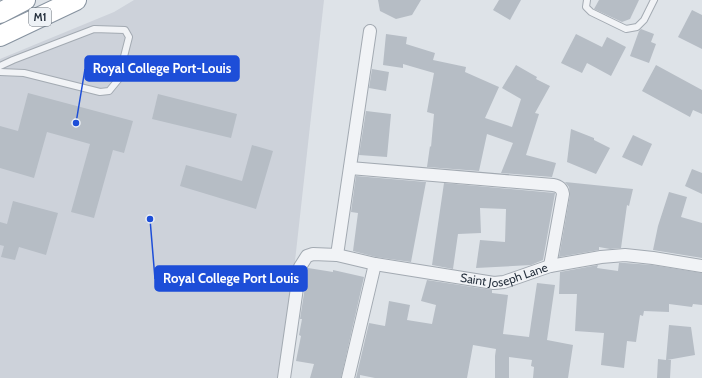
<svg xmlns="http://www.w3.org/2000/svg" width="702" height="378" font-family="Cabin,sans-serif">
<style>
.built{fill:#cdd2da}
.building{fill:#b6bdc5}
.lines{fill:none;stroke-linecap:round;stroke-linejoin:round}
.service-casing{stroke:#a3aab2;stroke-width:8}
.minor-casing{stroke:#a3aab2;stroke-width:14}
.trunk-casing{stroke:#86929f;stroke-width:22}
.service{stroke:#f1f3f6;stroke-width:6}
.minor{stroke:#f1f3f6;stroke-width:12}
.trunk{stroke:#fff;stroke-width:20}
.labels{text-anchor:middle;stroke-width:3;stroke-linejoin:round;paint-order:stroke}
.shield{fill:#eef2f6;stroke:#636c76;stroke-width:1}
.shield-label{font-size:11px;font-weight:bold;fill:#27323f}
.street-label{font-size:12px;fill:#27323f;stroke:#eef2f6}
.leader{fill:none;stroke:#1d4ed8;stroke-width:1.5}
.callout-dot{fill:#1d4ed8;stroke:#eef2f6;stroke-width:1.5}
.callout{fill:#1d4ed8;stroke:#1d4ed8;stroke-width:1.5}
.callout-label{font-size:13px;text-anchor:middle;font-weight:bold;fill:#fff}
</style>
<rect width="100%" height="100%" fill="#dee3e8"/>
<path class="built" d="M 134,0 L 324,0 L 282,378 L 0,378 L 0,59 L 114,12 Z"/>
<g class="building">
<path d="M 378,0 L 421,0 L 412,15 L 396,19 L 380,11 Z"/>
<path d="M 499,0 L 521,0 L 510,20 L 493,10 Z"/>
<path d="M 599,0 L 639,0 L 630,19 L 622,22 L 594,9 Z"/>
<path d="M 692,10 L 702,15 L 702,49 L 678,37 Z"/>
<path d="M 641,29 L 654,34 L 651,42 L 656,44 L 649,63 L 630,56 L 639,31 Z"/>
<path d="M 386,34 L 407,37 L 406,44 L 435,53 L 433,60 L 466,67 L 465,72 L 499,87 L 485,118 L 512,127 L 521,99 L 502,88 L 516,65 L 537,77 L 536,79 L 550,86 L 535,113 L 539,114 L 526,155 L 556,163 L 552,177 L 501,173 L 513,143 L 487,134 L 479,171 L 427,167 L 430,146 L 431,147 L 434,114 L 427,112 L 434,73 L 403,64 L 403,68 L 383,65 Z"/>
<path d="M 576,34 L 602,47 L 607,37 L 626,47 L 611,76 L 587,63 L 582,73 L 561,63 Z"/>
<path d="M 656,65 L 702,90 L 702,114 L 693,110 L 690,117 L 642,91 Z"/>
<path d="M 372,69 L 389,72 L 386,91 L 369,88 Z"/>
<path d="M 28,93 L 133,121 L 124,153 L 113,150 L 94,218 L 71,212 L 90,144 L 47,132 L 34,178 L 0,168 L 0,126 L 18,131 Z"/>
<path d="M 158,94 L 237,114 L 231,138 L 152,119 Z"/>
<path d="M 366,111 L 391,114 L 387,157 L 359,155 Z"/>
<path d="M 571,129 L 594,138 L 594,140 L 610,148 L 596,174 L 567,162 Z"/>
<path d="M 633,135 L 652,144 L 642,166 L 622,157 Z"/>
<path d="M 252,145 L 273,151 L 256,209 L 180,186 L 186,165 L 242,181 Z"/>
<path d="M 692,169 L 702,173 L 702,194 L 685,186 Z"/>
<path d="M 356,176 L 426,182 L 411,262 L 376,257 L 353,251 L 358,213 L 351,212 Z"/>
<path d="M 565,182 L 633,189 L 629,206 L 627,205 L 621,248 L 610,249 L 599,247 L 599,250 L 559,257 L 570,195 L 569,187 Z"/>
<path d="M 444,183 L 555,193 L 543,260 L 531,265 L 476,268 L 480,240 L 505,242 L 506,209 L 480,208 L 481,233 L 458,234 L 453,269 L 432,265 Z"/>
<path d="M 669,192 L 687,197 L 681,217 L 702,223 L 702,258 L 653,250 L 658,226 Z"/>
<path d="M 13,201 L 58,213 L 46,255 L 19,247 L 15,260 L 1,257 L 4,246 L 0,245 L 0,222 L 7,224 Z"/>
<path d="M 619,263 L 625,263 L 652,265 L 702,273 L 702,305 L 693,304 L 692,307 L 669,304 L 669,312 L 644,311 L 643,316 L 640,315 L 636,342 L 627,341 L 624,368 L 601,365 L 604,333 L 575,331 L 577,294 L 559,294 L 560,272 L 598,265 L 597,268 L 618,271 Z"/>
<path d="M 308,268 L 333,272 L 333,270 L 364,277 L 341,378 L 310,378 L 314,364 L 296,361 L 301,336 L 299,335 L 302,319 L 300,319 Z"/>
<path d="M 427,280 L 492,290 L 492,293 L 508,295 L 503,334 L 529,337 L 537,283 L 555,285 L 547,340 L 573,345 L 568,378 L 533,378 L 534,367 L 531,366 L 532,360 L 509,357 L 509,378 L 495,378 L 495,356 L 496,349 L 473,345 L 467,378 L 375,378 L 360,375 L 360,378 L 356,378 L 369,323 L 385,326 L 389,301 L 410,305 L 407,320 L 432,324 L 436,305 L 421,301 Z"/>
<path d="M 669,325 L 691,327 L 695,355 L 667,360 L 671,360 L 670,378 L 657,378 L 658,359 L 666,360 Z"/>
</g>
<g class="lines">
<g class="service-casing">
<g id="service">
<path d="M 587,0 L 586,7 L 591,12 L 626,29 L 637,27 L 644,20 L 654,0"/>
<path d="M 0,66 L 13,60 L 94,29 L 125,30 L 129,37 L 118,80 L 109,91 L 100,92 L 24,73 L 0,72"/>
</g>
</g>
<g class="minor-casing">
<g id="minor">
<path d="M 350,168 L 553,185 C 559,186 562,188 563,194 L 550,266"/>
<path d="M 337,255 L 370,31"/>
<path id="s1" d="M 284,378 L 300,267 L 307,256 L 313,254 L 337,255 L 375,264 L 494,283 L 504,282 L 550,266 L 601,257 L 625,255 L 653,258 L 702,266"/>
<path d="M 348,378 L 375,264"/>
</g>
</g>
<g class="trunk-casing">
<g id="trunk">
<path d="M 0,13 L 25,0"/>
<path d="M 0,36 L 76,0"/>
</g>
</g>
<use href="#service" class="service"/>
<use href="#minor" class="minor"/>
<use href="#trunk" class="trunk"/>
</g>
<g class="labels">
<rect class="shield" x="29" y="8" width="22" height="18" rx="3"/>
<g class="shield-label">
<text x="40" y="21">M1</text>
</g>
<g class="street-label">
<text dy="4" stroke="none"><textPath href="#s1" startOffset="326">Saint Joseph Lane</textPath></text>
</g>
</g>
<path class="leader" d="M76 123L85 69M150 219L155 279"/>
<g class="callout-dot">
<circle cx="76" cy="123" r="4"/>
<circle cx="150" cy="219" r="4"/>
</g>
<g class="callout">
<rect x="85" y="56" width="154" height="25" rx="4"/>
<rect x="155" y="266" width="152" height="25" rx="4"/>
</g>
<g class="callout-label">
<text x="162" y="73">Royal College Port-Louis</text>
<text x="231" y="283">Royal College Port Louis</text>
</g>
</svg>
